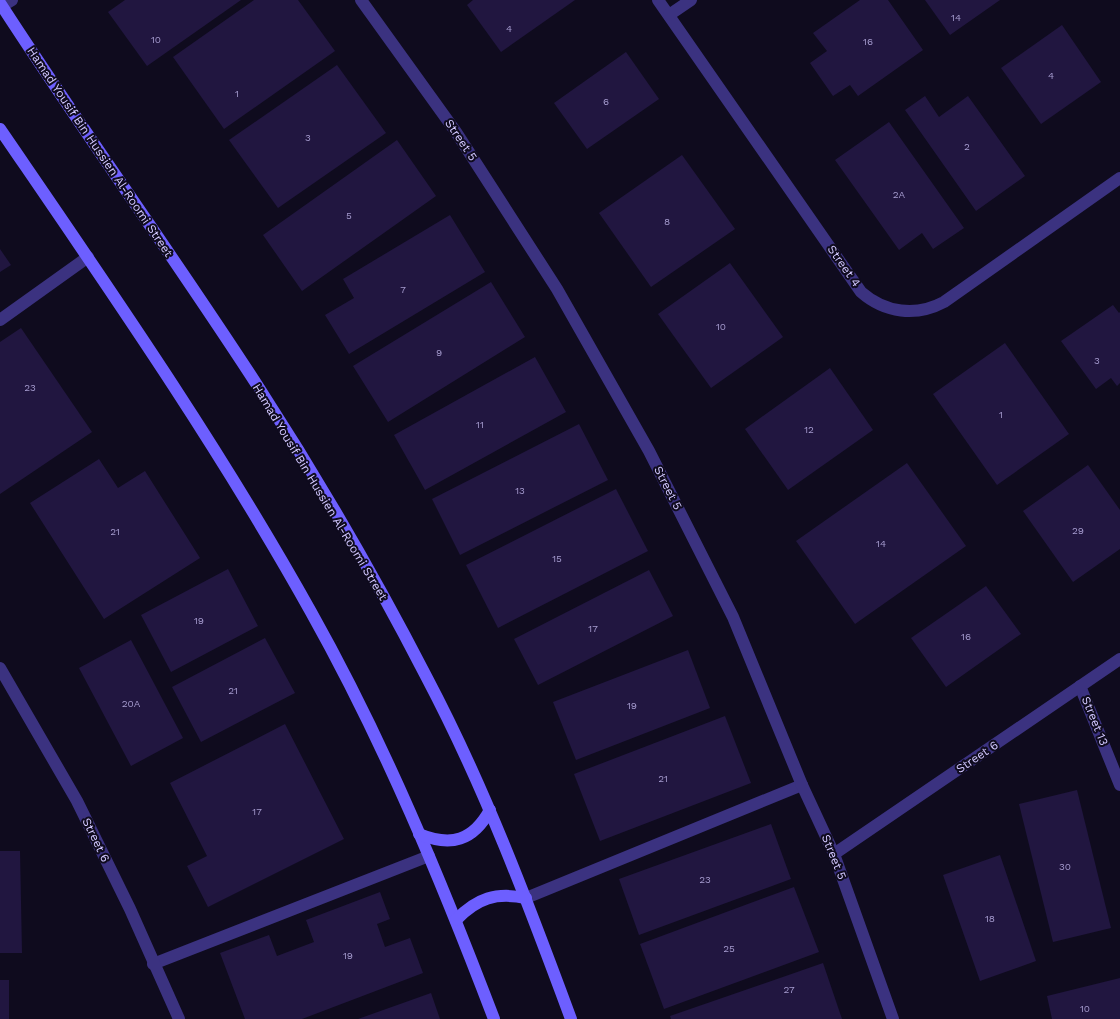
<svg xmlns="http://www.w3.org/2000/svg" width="1120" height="1019" font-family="'Work Sans',sans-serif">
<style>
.building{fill:#211640}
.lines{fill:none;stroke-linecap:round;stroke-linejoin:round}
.lane{stroke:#3b3280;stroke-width:12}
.street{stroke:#3b3280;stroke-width:12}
.secondary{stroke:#6d5fff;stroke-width:12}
.labels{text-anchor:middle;stroke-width:4;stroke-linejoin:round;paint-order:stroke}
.number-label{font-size:10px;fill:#a69ccf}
.street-label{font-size:12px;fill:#d2c8ff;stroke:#0f0b1e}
</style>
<rect width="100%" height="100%" fill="#0f0b1e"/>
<g class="building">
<path d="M 125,0 L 241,0 L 147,66 L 108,12 Z"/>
<path d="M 254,0 L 298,0 L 335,51 L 224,129 L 173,57 Z"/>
<path d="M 473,0 L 575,0 L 501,52 L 467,5 Z"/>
<path d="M 860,0 L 888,0 L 923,50 L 858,96 L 850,85 L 833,96 L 810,63 L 827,51 L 813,33 Z"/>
<path d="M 925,0 L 1000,0 L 950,35 Z"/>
<path d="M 1062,25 L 1101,82 L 1041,124 L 1001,68 Z"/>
<path d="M 626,52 L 659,99 L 587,149 L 554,103 Z"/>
<path d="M 337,65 L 386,133 L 278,208 L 229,140 Z"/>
<path d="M 925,96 L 939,117 L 968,96 L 1025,176 L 976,211 L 905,110 Z"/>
<path d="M 889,122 L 964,228 L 933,249 L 922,233 L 899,250 L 835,160 Z"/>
<path d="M 397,140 L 436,196 L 302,291 L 263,235 Z"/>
<path d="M 682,155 L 735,229 L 651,287 L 599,213 Z"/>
<path d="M 450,215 L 485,272 L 349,354 L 325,315 L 354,298 L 343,279 Z"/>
<path d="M 0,249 L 11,265 L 0,272 Z"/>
<path d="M 730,263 L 783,337 L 711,388 L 658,314 Z"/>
<path d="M 491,282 L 525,337 L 388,422 L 353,366 Z"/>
<path d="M 1113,305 L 1119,313 L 1120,312 L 1120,383 L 1117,386 L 1111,378 L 1096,389 L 1061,341 Z"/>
<path d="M 21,328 L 92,432 L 0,494 L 0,342 Z"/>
<path d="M 1005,343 L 1069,434 L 997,485 L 933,394 Z"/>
<path d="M 535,357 L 566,412 L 425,490 L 394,435 Z"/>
<path d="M 830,368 L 873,430 L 788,490 L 745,429 Z"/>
<path d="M 579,424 L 608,480 L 460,555 L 432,499 Z"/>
<path d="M 99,459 L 118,488 L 145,471 L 200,558 L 104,619 L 30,503 Z"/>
<path d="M 907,463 L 966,546 L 855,624 L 796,541 Z"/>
<path d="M 1088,465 L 1120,510 L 1120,549 L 1073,582 L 1023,511 Z"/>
<path d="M 616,489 L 648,551 L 498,628 L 466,565 Z"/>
<path d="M 228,569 L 258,626 L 171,672 L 141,615 Z"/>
<path d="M 649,570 L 673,616 L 538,685 L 514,639 Z"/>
<path d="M 986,586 L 1021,634 L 946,687 L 911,638 Z"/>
<path d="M 265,638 L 295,693 L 201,742 L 172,687 Z"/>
<path d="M 131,640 L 183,738 L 131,766 L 79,668 Z"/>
<path d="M 688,650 L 710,708 L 576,760 L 553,702 Z"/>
<path d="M 725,716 L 751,783 L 600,841 L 574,774 Z"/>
<path d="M 285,724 L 344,839 L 208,907 L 187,866 L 207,856 L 170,783 Z"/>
<path d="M 1077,790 L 1111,928 L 1053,942 L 1019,804 Z"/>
<path d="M 771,824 L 791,879 L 639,935 L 619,879 Z"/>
<path d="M 0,851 L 20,851 L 22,953 L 0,953 Z"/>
<path d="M 1000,855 L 1036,961 L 980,981 L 943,875 Z"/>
<path d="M 794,887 L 819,952 L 664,1009 L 640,944 Z"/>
<path d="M 380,892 L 390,919 L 377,924 L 385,947 L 410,938 L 423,973 L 302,1019 L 245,1019 L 220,953 L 269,935 L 277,956 L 314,942 L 306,920 Z"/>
<path d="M 823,963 L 842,1019 L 671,1019 L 670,1016 Z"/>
<path d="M 1120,978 L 1120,1019 L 1052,1019 L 1047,996 Z"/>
<rect x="0" y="980" width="9" height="39"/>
<path d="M 431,993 L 440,1019 L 358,1019 Z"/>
</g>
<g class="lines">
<g class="lane">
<path d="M 0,320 L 88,257"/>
<path d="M 526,898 L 802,785"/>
<path d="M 153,964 L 429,856"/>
</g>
<g class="street">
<path d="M 361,0 L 456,132 L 557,289 L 649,451 L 733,617 L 802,785 L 834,854 L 893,1019"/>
<path d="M 658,0 L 861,292 C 885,313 916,317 944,302 L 1120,178"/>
<path d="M 2,6 L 12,0"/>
<path d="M 669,15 L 691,0"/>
<path d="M 0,668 L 77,801 L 130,909 L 179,1019"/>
<path d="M 1080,686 L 1120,785"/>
<path d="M 834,854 L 1120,659"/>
</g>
<g class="secondary">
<path d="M 0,3 C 84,133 175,258 259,388 C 320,482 376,579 427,678 C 485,788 528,903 571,1019"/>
<path d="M 0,129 C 108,287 218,445 311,612 C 384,742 441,880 494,1019"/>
<path d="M 419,834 C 451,847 473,841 490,810"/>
<path d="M 456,920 C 477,898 496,892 526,898"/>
</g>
</g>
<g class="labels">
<g class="number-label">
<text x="956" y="21">14</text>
<text x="509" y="32">4</text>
<text x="156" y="43">10</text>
<text x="868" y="45">16</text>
<text x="1051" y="79">4</text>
<text x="237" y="97">1</text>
<text x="606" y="105">6</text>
<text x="308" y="141">3</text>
<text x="967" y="150">2</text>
<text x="899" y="198">2A</text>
<text x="349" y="219">5</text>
<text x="667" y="225">8</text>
<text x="403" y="293">7</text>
<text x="721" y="330">10</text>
<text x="439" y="356">9</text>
<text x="1097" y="364">3</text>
<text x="30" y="391">23</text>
<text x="1001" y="418">1</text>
<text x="480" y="428">11</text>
<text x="809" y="433">12</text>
<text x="520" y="494">13</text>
<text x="1078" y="534">29</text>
<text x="115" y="535">21</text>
<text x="881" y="547">14</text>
<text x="557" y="562">15</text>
<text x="199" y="624">19</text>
<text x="593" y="632">17</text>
<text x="966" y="640">16</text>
<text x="233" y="694">21</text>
<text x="131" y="707">20A</text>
<text x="632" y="709">19</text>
<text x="663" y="782">21</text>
<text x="257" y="815">17</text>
<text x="1065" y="870">30</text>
<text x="705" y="883">23</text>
<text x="990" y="922">18</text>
<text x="729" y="952">25</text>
<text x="348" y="959">19</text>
<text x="789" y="993">27</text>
<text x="1085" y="1012">10</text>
</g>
<g class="street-label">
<text transform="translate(461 140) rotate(56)" y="4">Street 5</text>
<text transform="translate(100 152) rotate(56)" y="4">Hamad Yousif Bin Hussien Al-Roomi Street</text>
<text transform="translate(844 266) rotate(55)" y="4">Street 4</text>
<text transform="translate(668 488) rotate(63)" y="4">Street 5</text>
<text transform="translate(320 492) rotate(59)" y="4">Hamad Yousif Bin Hussien Al-Roomi Street</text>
<text transform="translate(1095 721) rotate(68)" y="4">Street 13</text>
<text transform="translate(977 757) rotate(-34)" y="4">Street 6</text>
<text transform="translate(96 840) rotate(64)" y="4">Street 6</text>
<text transform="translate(834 857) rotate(68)" y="4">Street 5</text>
</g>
</g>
</svg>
